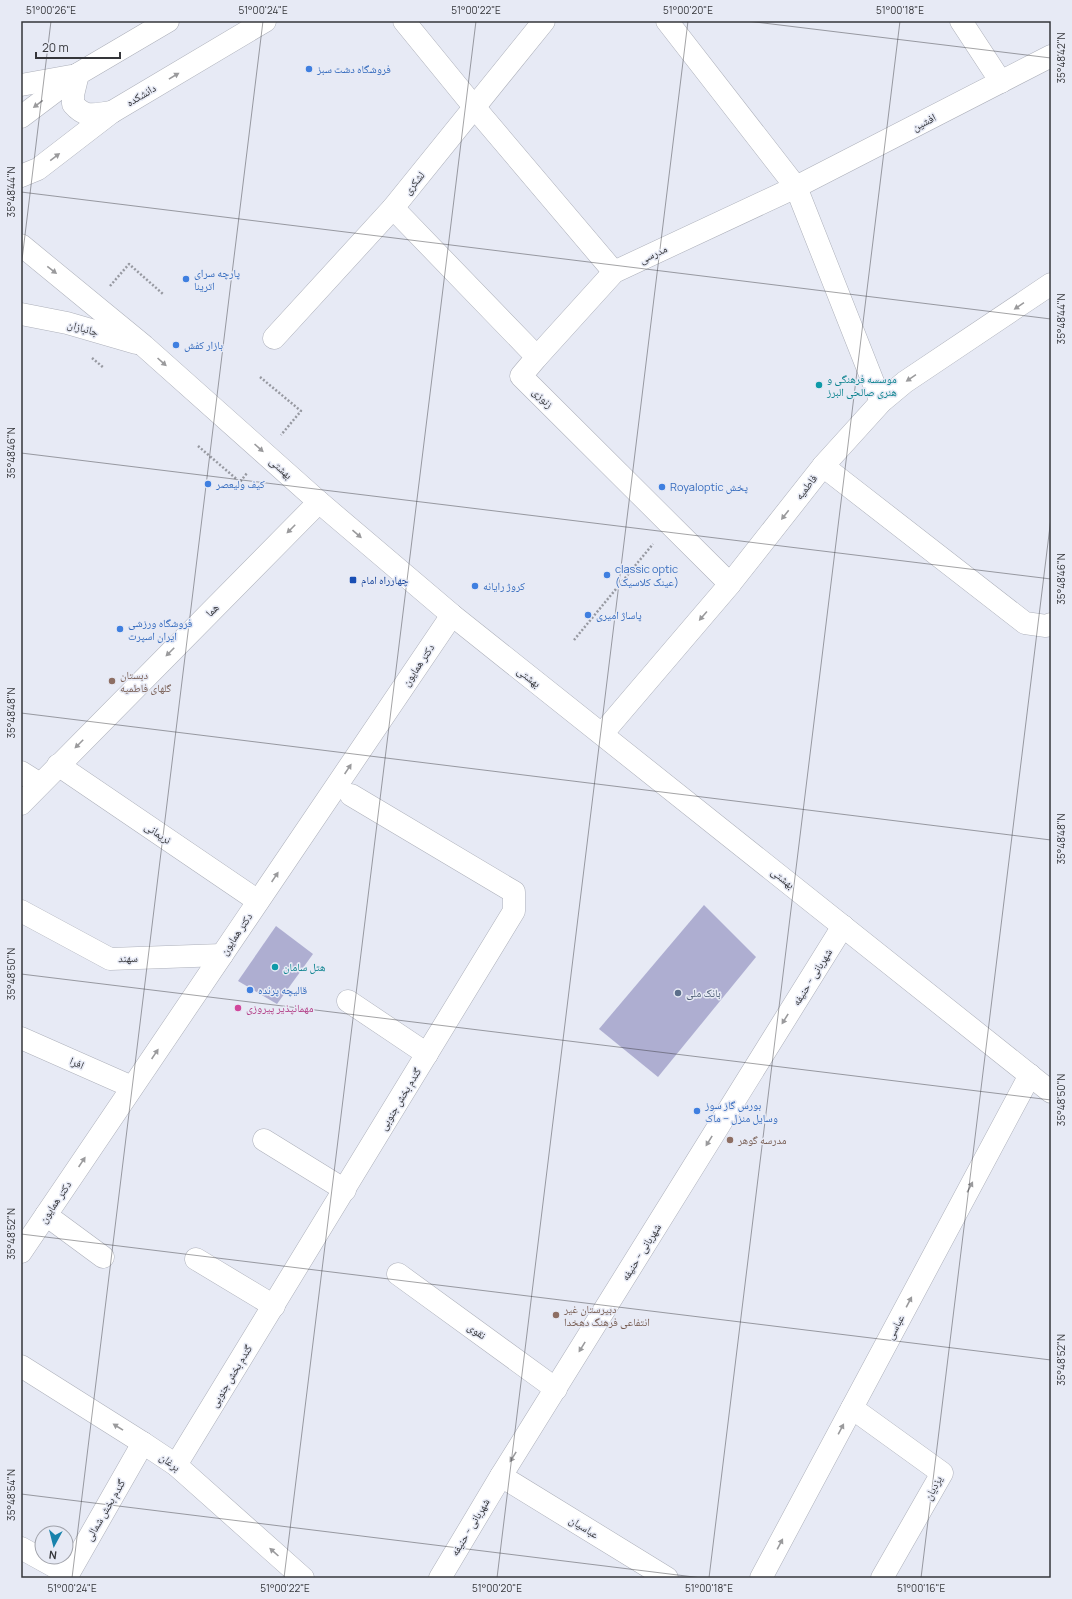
<svg xmlns="http://www.w3.org/2000/svg" width="1072" height="1599" font-family="Manrope,'Noto Naskh Arabic',sans-serif">
<style>
.building{fill:#aeaed1}
.lines{fill:none;stroke-linecap:round;stroke-linejoin:round}
.minor-casing{stroke:#adb0ba;stroke-width:23}
.major-casing{stroke:#adb0ba;stroke-width:23}
.path{stroke:#9799a1;stroke-width:2.5;stroke-dasharray:2 2;stroke-linecap:butt}
.minor{stroke:#fff;stroke-width:22}
.major{stroke:#fff;stroke-width:22}
.oneway{fill:#9a9a9c}
.ticks{fill:none;stroke:#35363a;stroke-width:1;stroke-opacity:0.45}
.shop-dot{fill:#3f7fe0;stroke:#e7eaf5;stroke-width:1.5}
.culture-dot{fill:#0f9aa8;stroke:#e7eaf5;stroke-width:1.5}
.transit-dot{fill:#1a4fb4;stroke:#e7eaf5;stroke-width:1.5}
.education-dot{fill:#8d6e63;stroke:#e7eaf5;stroke-width:1.5}
.service-dot{fill:#5c6f8a;stroke:#e7eaf5;stroke-width:1.5}
.hotel-dot{fill:#d1479c;stroke:#e7eaf5;stroke-width:1.5}
.labels{text-anchor:middle;stroke-width:3;stroke-linejoin:round;paint-order:stroke}
.shop-label{font-size:11px;fill:#366cbe;stroke:#e7eaf5;text-anchor:start}
.street-label{font-size:11px;fill:#35363a;stroke:#e7eaf5}
.culture-label{font-size:11px;fill:#0d838f;stroke:#e7eaf5;text-anchor:start}
.transit-label{font-size:11px;fill:#164399;stroke:#e7eaf5;text-anchor:start}
.education-label{font-size:11px;fill:#785e54;stroke:#e7eaf5;text-anchor:start}
.service-label{font-size:11px;fill:#4e5e75;stroke:#e7eaf5;text-anchor:start}
.hotel-label{font-size:11px;fill:#b23c85;stroke:#e7eaf5;text-anchor:start}
.neatline{fill:none;stroke:#35363a;stroke-width:1.5}
.ticks-label{font-size:10px;text-anchor:middle;fill:#35363a}
</style>
<rect width="100%" height="100%" fill="#e7eaf5"/>
<g class="building">
<path d="M 704,905 L 756,957 L 658,1077 L 599,1029 Z"/>
<path d="M 276,926 L 313,954 L 277,1004 L 238,981 Z"/>
</g>
<g class="lines">
<g class="minor-casing">
<g id="minor">
<path d="M 404,21 L 475,108 L 614,272"/>
<path d="M 667,21 L 796,187 L 1051,56"/>
<path d="M 961,21 L 1001,82"/>
<path d="M 393,208 L 537,357 L 521,376 L 730,584"/>
<path d="M 274,338 L 393,208 L 544,21"/>
<path d="M 537,357 L 614,272 L 796,187 L 881,402"/>
<path d="M 823,466 L 1025,623 L 1046,626 L 1051,624"/>
<path d="M 602,734 L 730,584 L 823,466 L 881,402 L 905,382 L 1051,284"/>
<path d="M 58,765 L 258,901"/>
<path d="M 21,772 L 40,784"/>
<path d="M 21,804 L 319,502"/>
<path d="M 21,911 L 110,959 L 222,955"/>
<path d="M 348,1001 L 427,1054"/>
<path d="M 21,1038 L 132,1087"/>
<path d="M 264,1140 L 345,1190"/>
<path d="M 46,1215 L 103,1257"/>
<path d="M 21,1252 L 452,615"/>
<path d="M 196,1259 L 274,1306"/>
<path d="M 398,1274 L 556,1389"/>
<path d="M 852,1408 L 942,1473 L 882,1578"/>
<path d="M 176,1465 L 514,911 L 514,892 L 351,795"/>
<path d="M 501,1476 L 667,1578"/>
<path d="M 21,1548 L 68,1574"/>
<path d="M 66,1578 L 143,1443"/>
<path d="M 761,1578 L 1030,1075"/>
</g>
</g>
<g class="major-casing">
<g id="major">
<path d="M 78,74 L 73,95 L 73,104 C 86,119 94,114 112,112"/>
<path d="M 21,85 L 71,76"/>
<path d="M 21,117 L 78,74 L 168,21"/>
<path d="M 21,176 L 38,169 L 112,112 L 265,21"/>
<path d="M 21,245 L 144,346 L 319,502 L 452,615 L 1051,1092"/>
<path d="M 21,314 L 67,323 L 136,343"/>
<path d="M 21,1366 L 143,1443 L 176,1465 L 303,1578"/>
<path d="M 440,1578 L 501,1476 L 843,926"/>
</g>
</g>
<g class="path">
<path d="M 110,286 L 129,264 L 163,294"/>
<path d="M 92,358 L 104,368"/>
<path d="M 260,377 L 301,411 L 281,435"/>
<path d="M 198,446 L 240,482 L 247,473"/>
<path d="M 574,640 L 653,544"/>
</g>
<use href="#minor" class="minor"/>
<use href="#major" class="major"/>
</g>
<defs><path id="oneway-solid" d="M-6-.8H1V-3.2L6.5 0L1 3.2V.8H-6Z"/></defs>
<g class="oneway">
<use href="#oneway-solid" transform="translate(174 76) rotate(-31)"/>
<use href="#oneway-solid" transform="translate(38 104) rotate(143)"/>
<use href="#oneway-solid" transform="translate(55 157) rotate(-37)"/>
<use href="#oneway-solid" transform="translate(52 270) rotate(38)"/>
<use href="#oneway-solid" transform="translate(1019 306) rotate(146)"/>
<use href="#oneway-solid" transform="translate(162 362) rotate(42)"/>
<use href="#oneway-solid" transform="translate(911 378) rotate(146)"/>
<use href="#oneway-solid" transform="translate(259 448) rotate(42)"/>
<use href="#oneway-solid" transform="translate(785 515) rotate(128)"/>
<use href="#oneway-solid" transform="translate(291 529) rotate(135)"/>
<use href="#oneway-solid" transform="translate(357 534) rotate(41)"/>
<use href="#oneway-solid" transform="translate(703 616) rotate(131)"/>
<use href="#oneway-solid" transform="translate(170 652) rotate(135)"/>
<use href="#oneway-solid" transform="translate(79 744) rotate(135)"/>
<use href="#oneway-solid" transform="translate(348 769) rotate(-56)"/>
<use href="#oneway-solid" transform="translate(275 877) rotate(-56)"/>
<use href="#oneway-solid" transform="translate(785 1019) rotate(122)"/>
<use href="#oneway-solid" transform="translate(155 1054) rotate(-56)"/>
<use href="#oneway-solid" transform="translate(709 1141) rotate(122)"/>
<use href="#oneway-solid" transform="translate(82 1162) rotate(-56)"/>
<use href="#oneway-solid" transform="translate(970 1187) rotate(-62)"/>
<use href="#oneway-solid" transform="translate(909 1302) rotate(-62)"/>
<use href="#oneway-solid" transform="translate(582 1347) rotate(122)"/>
<use href="#oneway-solid" transform="translate(118 1427) rotate(-148)"/>
<use href="#oneway-solid" transform="translate(841 1429) rotate(-62)"/>
<use href="#oneway-solid" transform="translate(513 1457) rotate(122)"/>
<use href="#oneway-solid" transform="translate(780 1544) rotate(-62)"/>
<use href="#oneway-solid" transform="translate(274 1552) rotate(-138)"/>
</g>
<path class="ticks" d="M 747,21 L 1051,58M 21,192 L 1051,319M 21,268 L 51,21M 21,453 L 1051,579M 21,713 L 1051,840M 21,974 L 1051,1100M 21,1234 L 1051,1360M 21,1494 L 702,1578M 72,1578 L 263,21M 284,1578 L 476,21M 497,1578 L 688,21M 709,1578 L 900,21M 921,1578 L 1051,518"/>
<g class="shop-dot">
<circle cx="309" cy="69" r="4"/>
<circle cx="186" cy="279" r="4"/>
<circle cx="176" cy="345" r="4"/>
<circle cx="208" cy="484" r="4"/>
<circle cx="662" cy="487" r="4"/>
<circle cx="607" cy="575" r="4"/>
<circle cx="475" cy="586" r="4"/>
<circle cx="588" cy="615" r="4"/>
<circle cx="120" cy="629" r="4"/>
<circle cx="250" cy="990" r="4"/>
<circle cx="697" cy="1111" r="4"/>
</g>
<g class="culture-dot">
<circle cx="819" cy="385" r="4"/>
<circle cx="275" cy="967" r="4"/>
</g>
<rect class="transit-dot" x="349" y="576" width="8" height="8" rx="2"/>
<g class="education-dot">
<circle cx="112" cy="681" r="4"/>
<circle cx="730" cy="1140" r="4"/>
<circle cx="556" cy="1315" r="4"/>
</g>
<circle class="service-dot" cx="678" cy="993" r="4"/>
<circle class="hotel-dot" cx="238" cy="1008" r="4"/>
<g class="labels">
<g class="shop-label">
<text x="317" y="73">فروشگاه دشت سبز</text>
<text x="194" y="277">پارچه سرای<tspan x="194" dy="13">اترینا</tspan></text>
<text x="184" y="349">بازار کفش</text>
<text x="216" y="488">کیف ولیعصر</text>
<text x="670" y="491">Royaloptic پخش</text>
<text x="615" y="573">classic optic<tspan x="615" dy="13">(عینک کلاسیک)</tspan></text>
<text x="483" y="590">کروژ رایانه</text>
<text x="596" y="619">پاساژ امیری</text>
<text x="128" y="627">فروشگاه ورزشی<tspan x="128" dy="13">ایران اسپرت</tspan></text>
<text x="258" y="994">قالیچه پرنده</text>
<text x="705" y="1109">بورس گاز سوز<tspan x="705" dy="13">وسایل منزل -- ماک</tspan></text>
</g>
<g class="street-label">
<text transform="translate(141 95) rotate(-31)" y="4">دانشکده</text>
<text transform="translate(924 122) rotate(-27)" y="4">افشین</text>
<text transform="translate(414 183) rotate(-51)" y="4">لشکری</text>
<text transform="translate(653 254) rotate(-25)" y="4">مدرسی</text>
<text transform="translate(83 328) rotate(16)" y="4">جانبازان</text>
<text transform="translate(543 398) rotate(45)" y="4">زنوزی</text>
<text transform="translate(281 468) rotate(42)" y="4">بهشتی</text>
<text transform="translate(806 487) rotate(-52)" y="4">فاطمیه</text>
<text transform="translate(212 610) rotate(-45)" y="4">هما</text>
<text transform="translate(418 665) rotate(-56)" y="4">دکتر همایون</text>
<text transform="translate(529 677) rotate(38)" y="4">بهشتی</text>
<text transform="translate(158 833) rotate(34)" y="4">نریمانی</text>
<text transform="translate(783 878) rotate(39)" y="4">بهشتی</text>
<text transform="translate(236 934) rotate(-56)" y="4">دکتر همایون</text>
<text transform="translate(128 958) rotate(-2)" y="4">سهند</text>
<text transform="translate(812 977) rotate(-58)" y="4">شهربانی - حنیفه</text>
<text transform="translate(77 1063) rotate(24)" y="4">افرا</text>
<text transform="translate(400 1099) rotate(-59)" y="4">گندم بخش جنوبی</text>
<text transform="translate(55 1202) rotate(-56)" y="4">دکتر همایون</text>
<text transform="translate(641 1252) rotate(-58)" y="4">شهربانی - حنیفه</text>
<text transform="translate(895 1327) rotate(-62)" y="4">عباسی</text>
<text transform="translate(477 1331) rotate(36)" y="4">نقوی</text>
<text transform="translate(231 1376) rotate(-59)" y="4">گندم بخش جنوبی</text>
<text transform="translate(170 1462) rotate(36)" y="4">برغان</text>
<text transform="translate(933 1488) rotate(-62)" y="4">یزدیان</text>
<text transform="translate(105 1510) rotate(-60)" y="4">گندم بخش شمالی</text>
<text transform="translate(470 1527) rotate(-59)" y="4">شهربانی - حنیفه</text>
<text transform="translate(584 1527) rotate(32)" y="4">عباسیان</text>
</g>
<g class="culture-label">
<text x="827" y="383">موسسه فرهنگی و<tspan x="827" dy="13">هنری صالحی البرز</tspan></text>
<text x="283" y="971">هتل سامان</text>
</g>
<g class="transit-label">
<text x="361" y="584">چهارراه امام</text>
</g>
<g class="education-label">
<text x="120" y="679">دبستان<tspan x="120" dy="13">گلهای فاطمیه</tspan></text>
<text x="738" y="1144">مدرسه گوهر</text>
<text x="564" y="1313">دبیرستان غیر<tspan x="564" dy="13">انتفاعی فرهنگ دهخدا</tspan></text>
</g>
<g class="service-label">
<text x="686" y="997">بانک ملی</text>
</g>
<g class="hotel-label">
<text x="246" y="1012">مهمانپذیر پیروزی</text>
</g>
</g>
<rect width="1072" height="1599" fill="none" stroke="#e7eaf5" stroke-width="44"/>
<g transform="translate(54 1545) rotate(187)"><circle r="19" fill="#e7eaf5" stroke="#a0a2aa"/>
<path d="M0-3L7 15L0 10L-7 15Z" fill="#1983ac"/>
<text y="-6" font-size="11" font-weight="bold" text-anchor="middle" fill="#35363a">N</text>
</g>
<path d="M36 52v6h84v-6" fill="none" stroke="#35363a" stroke-width="2"/>
<text x="42" y="52" font-size="12" fill="#35363a" stroke="#e7eaf5" stroke-width="3" paint-order="stroke">20 m</text>
<rect x="22" y="22" width="1028" height="1555" class="neatline"/>
<g class="ticks-label">
<text x="51" y="14">51°00'26"E</text>
<text x="263" y="14">51°00'24"E</text>
<text x="476" y="14">51°00'22"E</text>
<text x="688" y="14">51°00'20"E</text>
<text x="900" y="14">51°00'18"E</text>
<text transform="translate(1061 58) rotate(-90)" y="4">35°48'42"N</text>
<text transform="translate(11 192) rotate(-90)" y="4">35°48'44"N</text>
<text transform="translate(1061 319) rotate(-90)" y="4">35°48'44"N</text>
<text transform="translate(11 453) rotate(-90)" y="4">35°48'46"N</text>
<text transform="translate(1061 579) rotate(-90)" y="4">35°48'46"N</text>
<text transform="translate(11 713) rotate(-90)" y="4">35°48'48"N</text>
<text transform="translate(1061 839) rotate(-90)" y="4">35°48'48"N</text>
<text transform="translate(11 974) rotate(-90)" y="4">35°48'50"N</text>
<text transform="translate(1061 1100) rotate(-90)" y="4">35°48'50"N</text>
<text transform="translate(11 1234) rotate(-90)" y="4">35°48'52"N</text>
<text transform="translate(1061 1360) rotate(-90)" y="4">35°48'52"N</text>
<text transform="translate(11 1495) rotate(-90)" y="4">35°48'54"N</text>
<text x="72" y="1592">51°00'24"E</text>
<text x="285" y="1592">51°00'22"E</text>
<text x="497" y="1592">51°00'20"E</text>
<text x="709" y="1592">51°00'18"E</text>
<text x="921" y="1592">51°00'16"E</text>
</g>
</svg>
